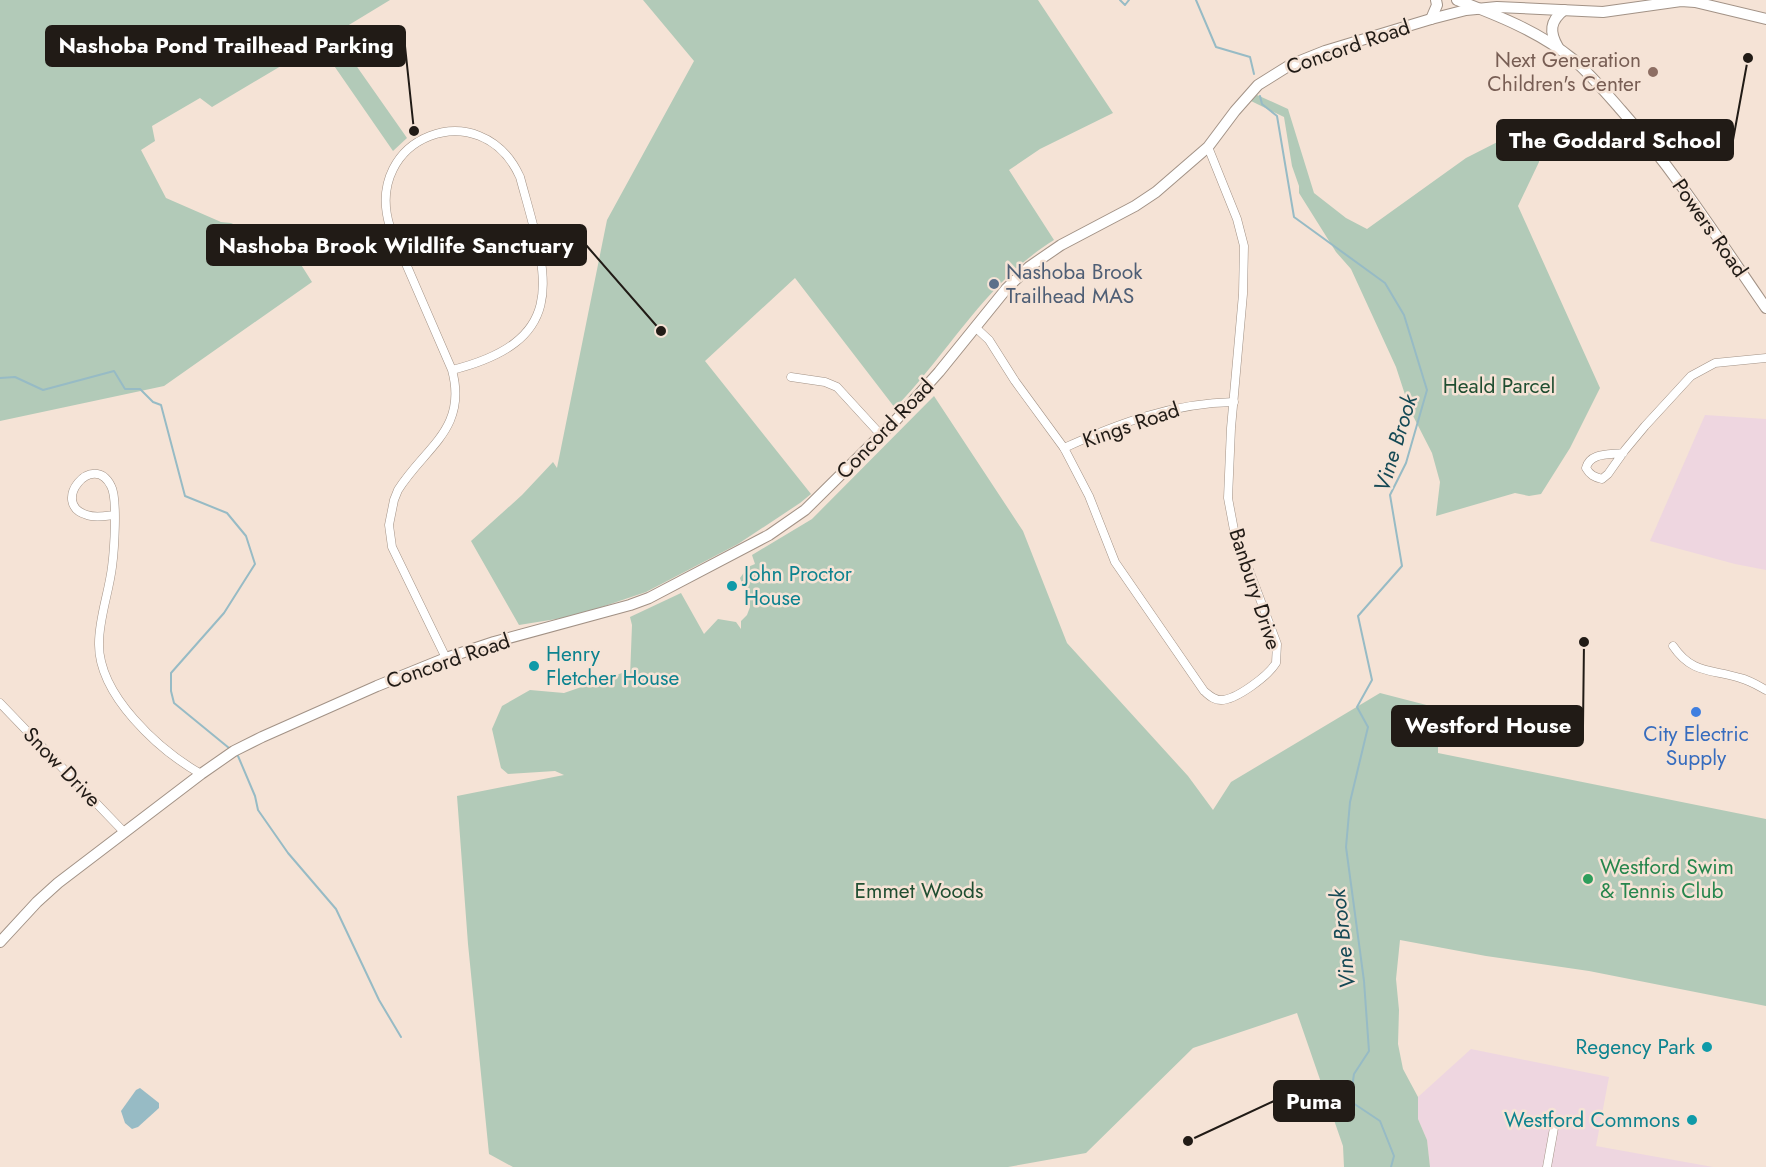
<svg xmlns="http://www.w3.org/2000/svg" width="1766" height="1167" font-family="Jost,sans-serif">
<style>
.commercial{fill:#eed6e0}
.green{fill:#b2cab8}
.water{fill:#97bbc5}
.lines{fill:none;stroke-linecap:round;stroke-linejoin:round}
.stream{stroke:#97bbc5;stroke-width:2}
.minor-casing{stroke:#a29286;stroke-width:9}
.major-casing{stroke:#a29286;stroke-width:12}
.minor{stroke:#fff;stroke-width:8}
.major{stroke:#fff;stroke-width:10}
.education-dot{fill:#8d6e63;stroke:#f5e3d6;stroke-width:2}
.service-dot{fill:#5c6f8a;stroke:#f5e3d6;stroke-width:2}
.culture-dot{fill:#0f9aa8;stroke:#f5e3d6;stroke-width:2}
.shop-dot{fill:#3f7fe0;stroke:#f5e3d6;stroke-width:2}
.leisure-dot{fill:#2e9e5b;stroke:#f5e3d6;stroke-width:2}
.labels{text-anchor:middle;stroke-width:5;stroke-linejoin:round;paint-order:stroke}
.street-label{font-size:21px;fill:#211b16;stroke:#f5e3d6}
.education-label{font-size:21px;fill:#785e54;stroke:#f5e3d6;text-anchor:end}
.service-label{font-size:21px;fill:#4e5e75;stroke:#f5e3d6;text-anchor:start}
.park-label{font-size:21px;fill:#204e31;stroke:#f5e3d6}
.culture-label{font-size:21px;fill:#0d838f;stroke:#f5e3d6;text-anchor:start}
.shop-label{font-size:21px;fill:#366cbe;stroke:#f5e3d6}
.leisure-label{font-size:21px;fill:#27864d;stroke:#f5e3d6;text-anchor:start}
.water-label{font-size:22px;font-style:italic;fill:#154955;stroke:#f5e3d6}
.leader{fill:none;stroke:#211b16;stroke-width:2}
.callout-dot{fill:#211b16;stroke:#f5e3d6;stroke-width:2}
.callout{fill:#211b16;stroke:#211b16;stroke-width:2}
.callout-label{font-size:22px;text-anchor:middle;font-weight:bold;fill:#fff}
</style>
<rect width="100%" height="100%" fill="#f5e3d6"/>
<g class="commercial">
<path d="M 1705,415 L 1766,419 L 1766,570 L 1735,564 L 1650,541 Z"/>
<path d="M 1471,1049 L 1609,1077 L 1596,1146 L 1713,1167 L 1430,1167 L 1427,1140 L 1418,1119 L 1418,1097 Z"/>
</g>
<g class="green">
<path d="M 0,0 L 390,0 L 334,34 L 407,138 L 393,151 L 328,57 L 313,47 L 212,107 L 200,98 L 152,126 L 155,141 L 141,150 L 166,198 L 221,222 L 231,223 L 293,252 L 312,282 L 164,386 L 0,421 Z"/>
<path d="M 643,0 L 1038,0 L 1113,113 L 1040,149 L 1009,170 L 1054,240 C 985,283 950,351 895,408 L 795,278 L 705,361 L 811,494 L 800,503 L 738,544 L 646,592 L 575,616 L 519,625 L 471,541 L 522,495 L 553,462 L 557,468 L 607,220 L 694,61 Z"/>
<path d="M 1257,95 L 1288,109 L 1314,193 L 1346,218 L 1367,229 L 1466,158 L 1539,121 L 1539,162 L 1518,206 L 1600,388 L 1570,448 L 1541,494 L 1529,496 L 1515,493 L 1436,516 L 1440,482 L 1432,453 L 1410,410 L 1396,367 L 1351,269 L 1336,252 L 1299,193 L 1299,186 L 1292,166 L 1284,117 L 1251,101 Z"/>
<path d="M 934,396 L 1023,531 L 1067,643 L 1188,776 L 1213,810 L 1231,782 L 1380,693 L 1438,708 L 1438,753 L 1766,819 L 1766,1006 L 1589,971 L 1486,956 L 1400,940 L 1396,979 L 1399,1010 L 1398,1044 L 1403,1069 L 1418,1097 L 1418,1119 L 1427,1140 L 1430,1167 L 1344,1167 L 1343,1146 L 1297,1013 L 1193,1048 L 1086,1153 L 1008,1167 L 513,1167 L 489,1154 L 468,944 L 457,796 L 564,775 L 555,771 L 508,774 L 501,768 L 492,729 L 502,706 L 530,690 L 564,693 L 622,673 L 630,677 L 632,625 L 630,617 L 681,593 L 704,634 L 718,619 L 736,622 L 741,629 L 741,621 L 747,615 L 750,607 L 740,578 L 748,567 L 755,564 L 752,555 L 812,519 Z"/>
</g>
<path class="water" d="M 140,1088 L 159,1103 L 159,1108 L 138,1127 L 132,1129 L 125,1123 L 121,1111 L 136,1090 Z"/>
<g class="lines">
<g class="stream">
<path d="M 1120,0 L 1125,5 L 1129,0"/>
<path d="M 1196,0 L 1216,47 L 1250,57 L 1254,74"/>
<path d="M 1260,96 L 1262,104 L 1277,116 L 1294,217 L 1385,283 L 1404,315 L 1427,390 L 1406,463 L 1390,495 L 1402,566 L 1358,616 L 1372,680 L 1357,707 L 1368,727 L 1350,802 L 1346,847 L 1364,981 L 1369,1051 L 1354,1074 L 1350,1101 L 1380,1121 L 1394,1156 L 1391,1167"/>
<path d="M 0,378 L 15,377 L 43,390 L 114,371 L 125,389 L 140,389 L 153,402 L 161,405 L 185,496 L 227,513 L 246,536 L 255,564 L 224,613 L 171,673 L 171,691 L 174,703 L 229,748"/>
<path d="M 238,756 L 255,796 L 258,810 L 288,853 L 336,909 L 379,1000 L 401,1037"/>
</g>
<g class="minor-casing">
<g id="minor">
<path d="M 975,327 L 989,340 L 1015,381 L 1064,448 L 1089,496 L 1115,562 L 1204,691 C 1209,695 1213,700 1221,700 C 1236,700 1268,676 1276,663 L 1277,644 L 1234,530 L 1228,498 L 1231,428 L 1243,294 L 1244,246 L 1237,219 L 1208,147"/>
<path d="M 791,377 L 825,382 L 837,387 L 881,435"/>
<path d="M 1064,448 C 1119,423 1173,403 1234,402"/>
<path d="M 1623,453 C 1610,455 1590,452 1586,468 C 1590,475 1594,477 1602,479 L 1608,474 L 1625,450 L 1645,426 L 1691,376 L 1715,363 L 1766,358"/>
<path d="M 114,515 C 105,516 95,518 87,515 C 49,504 93,450 111,486 C 118,498 114,552 112,567 C 109,592 99,618 99,643 C 98,695 159,750 201,774"/>
<path d="M 1673,646 C 1692,674 1711,669 1740,678 C 1749,680 1757,685 1766,690"/>
<path d="M 446,658 L 392,547 L 389,525 L 394,500 L 398,490 C 425,447 468,429 452,370 L 390,227 C 362,137 481,91 520,177 C 546,273 575,339 452,370"/>
<path d="M 0,703 L 124,832"/>
<path d="M 1547,1167 L 1554,1128"/>
</g>
</g>
<g class="major-casing">
<g id="major">
<path d="M 1457,0 C 1497,15 1540,32 1574,60 C 1591,75 1606,93 1621,110 C 1675,171 1719,240 1766,308"/>
<path d="M 1431,19 L 1437,5 L 1436,0"/>
<path d="M 1558,47 C 1549,32 1550,21 1564,10"/>
<path d="M 0,942 L 37,902 L 58,883 L 201,774 L 234,751 L 262,737 L 377,686 L 446,658 L 494,642 L 630,605 L 649,598 L 769,535 L 805,510 L 896,420 L 939,372 L 1007,288 L 1029,267 L 1061,245 L 1135,206 L 1156,192 L 1208,147 L 1235,111 L 1258,85 L 1290,65 L 1325,51 L 1431,19 L 1466,10 L 1497,7 L 1603,12 L 1681,1 L 1695,2 L 1766,19"/>
</g>
</g>
<use href="#minor" class="minor"/>
<use href="#major" class="major"/>
</g>
<circle class="education-dot" cx="1653" cy="72" r="6"/>
<circle class="service-dot" cx="994" cy="284" r="6"/>
<g class="culture-dot">
<circle cx="732" cy="586" r="6"/>
<circle cx="534" cy="666" r="6"/>
<circle cx="1707" cy="1047" r="6"/>
<circle cx="1692" cy="1120" r="6"/>
</g>
<circle class="shop-dot" cx="1696" cy="712" r="6"/>
<circle class="leisure-dot" cx="1588" cy="879" r="6"/>
<g class="labels">
<g class="street-label">
<text transform="translate(1348 47) rotate(-19)" y="7">Concord Road</text>
<text transform="translate(1710 228) rotate(55)" y="7">Powers Road</text>
<text transform="translate(1131 425) rotate(-19)" y="7">Kings Road</text>
<text transform="translate(885 429) rotate(-46)" y="7">Concord Road</text>
<text transform="translate(1255 589) rotate(72)" y="7">Banbury Drive</text>
<text transform="translate(448 661) rotate(-19)" y="7">Concord Road</text>
<text transform="translate(62 767) rotate(46)" y="7">Snow Drive</text>
</g>
<g class="education-label">
<text x="1641" y="67">Next Generation<tspan x="1641" dy="24">Children's Center</tspan></text>
</g>
<g class="service-label">
<text x="1006" y="279">Nashoba Brook<tspan x="1006" dy="24">Trailhead MAS</tspan></text>
</g>
<g class="park-label">
<text x="1499" y="393">Heald Parcel</text>
<text x="919" y="898">Emmet Woods</text>
</g>
<g class="culture-label">
<text x="744" y="581">John Proctor<tspan x="744" dy="24">House</tspan></text>
<text x="546" y="661">Henry<tspan x="546" dy="24">Fletcher House</tspan></text>
<text x="1695" y="1054" text-anchor="end">Regency Park</text>
<text x="1680" y="1127" text-anchor="end">Westford Commons</text>
</g>
<g class="shop-label">
<text x="1696" y="741">City Electric<tspan x="1696" dy="24">Supply</tspan></text>
</g>
<g class="leisure-label">
<text x="1600" y="874">Westford Swim<tspan x="1600" dy="24">&amp; Tennis Club</tspan></text>
</g>
<g class="water-label">
<text transform="translate(1395 443) rotate(-73)" y="8">Vine Brook</text>
<text transform="translate(1342 939) rotate(-96)" y="8">Vine Brook</text>
</g>
</g>
<path class="leader" d="M414 131L405 46M1748 58L1733 140M661 331L586 245M1584 642L1583 726M1188 1141L1274 1101"/>
<g class="callout-dot">
<circle cx="414" cy="131" r="6"/>
<circle cx="1748" cy="58" r="6"/>
<circle cx="661" cy="331" r="6"/>
<circle cx="1584" cy="642" r="6"/>
<circle cx="1188" cy="1141" r="6"/>
</g>
<g class="callout">
<rect x="46" y="26" width="359" height="40" rx="6"/>
<rect x="1497" y="120" width="236" height="40" rx="6"/>
<rect x="207" y="225" width="379" height="40" rx="6"/>
<rect x="1392" y="706" width="191" height="40" rx="6"/>
<rect x="1274" y="1081" width="80" height="40" rx="6"/>
</g>
<g class="callout-label">
<text x="226" y="53">Nashoba Pond Trailhead Parking</text>
<text x="1615" y="148">The Goddard School</text>
<text x="396" y="253">Nashoba Brook Wildlife Sanctuary</text>
<text x="1488" y="733">Westford House</text>
<text x="1314" y="1109">Puma</text>
</g>
</svg>
